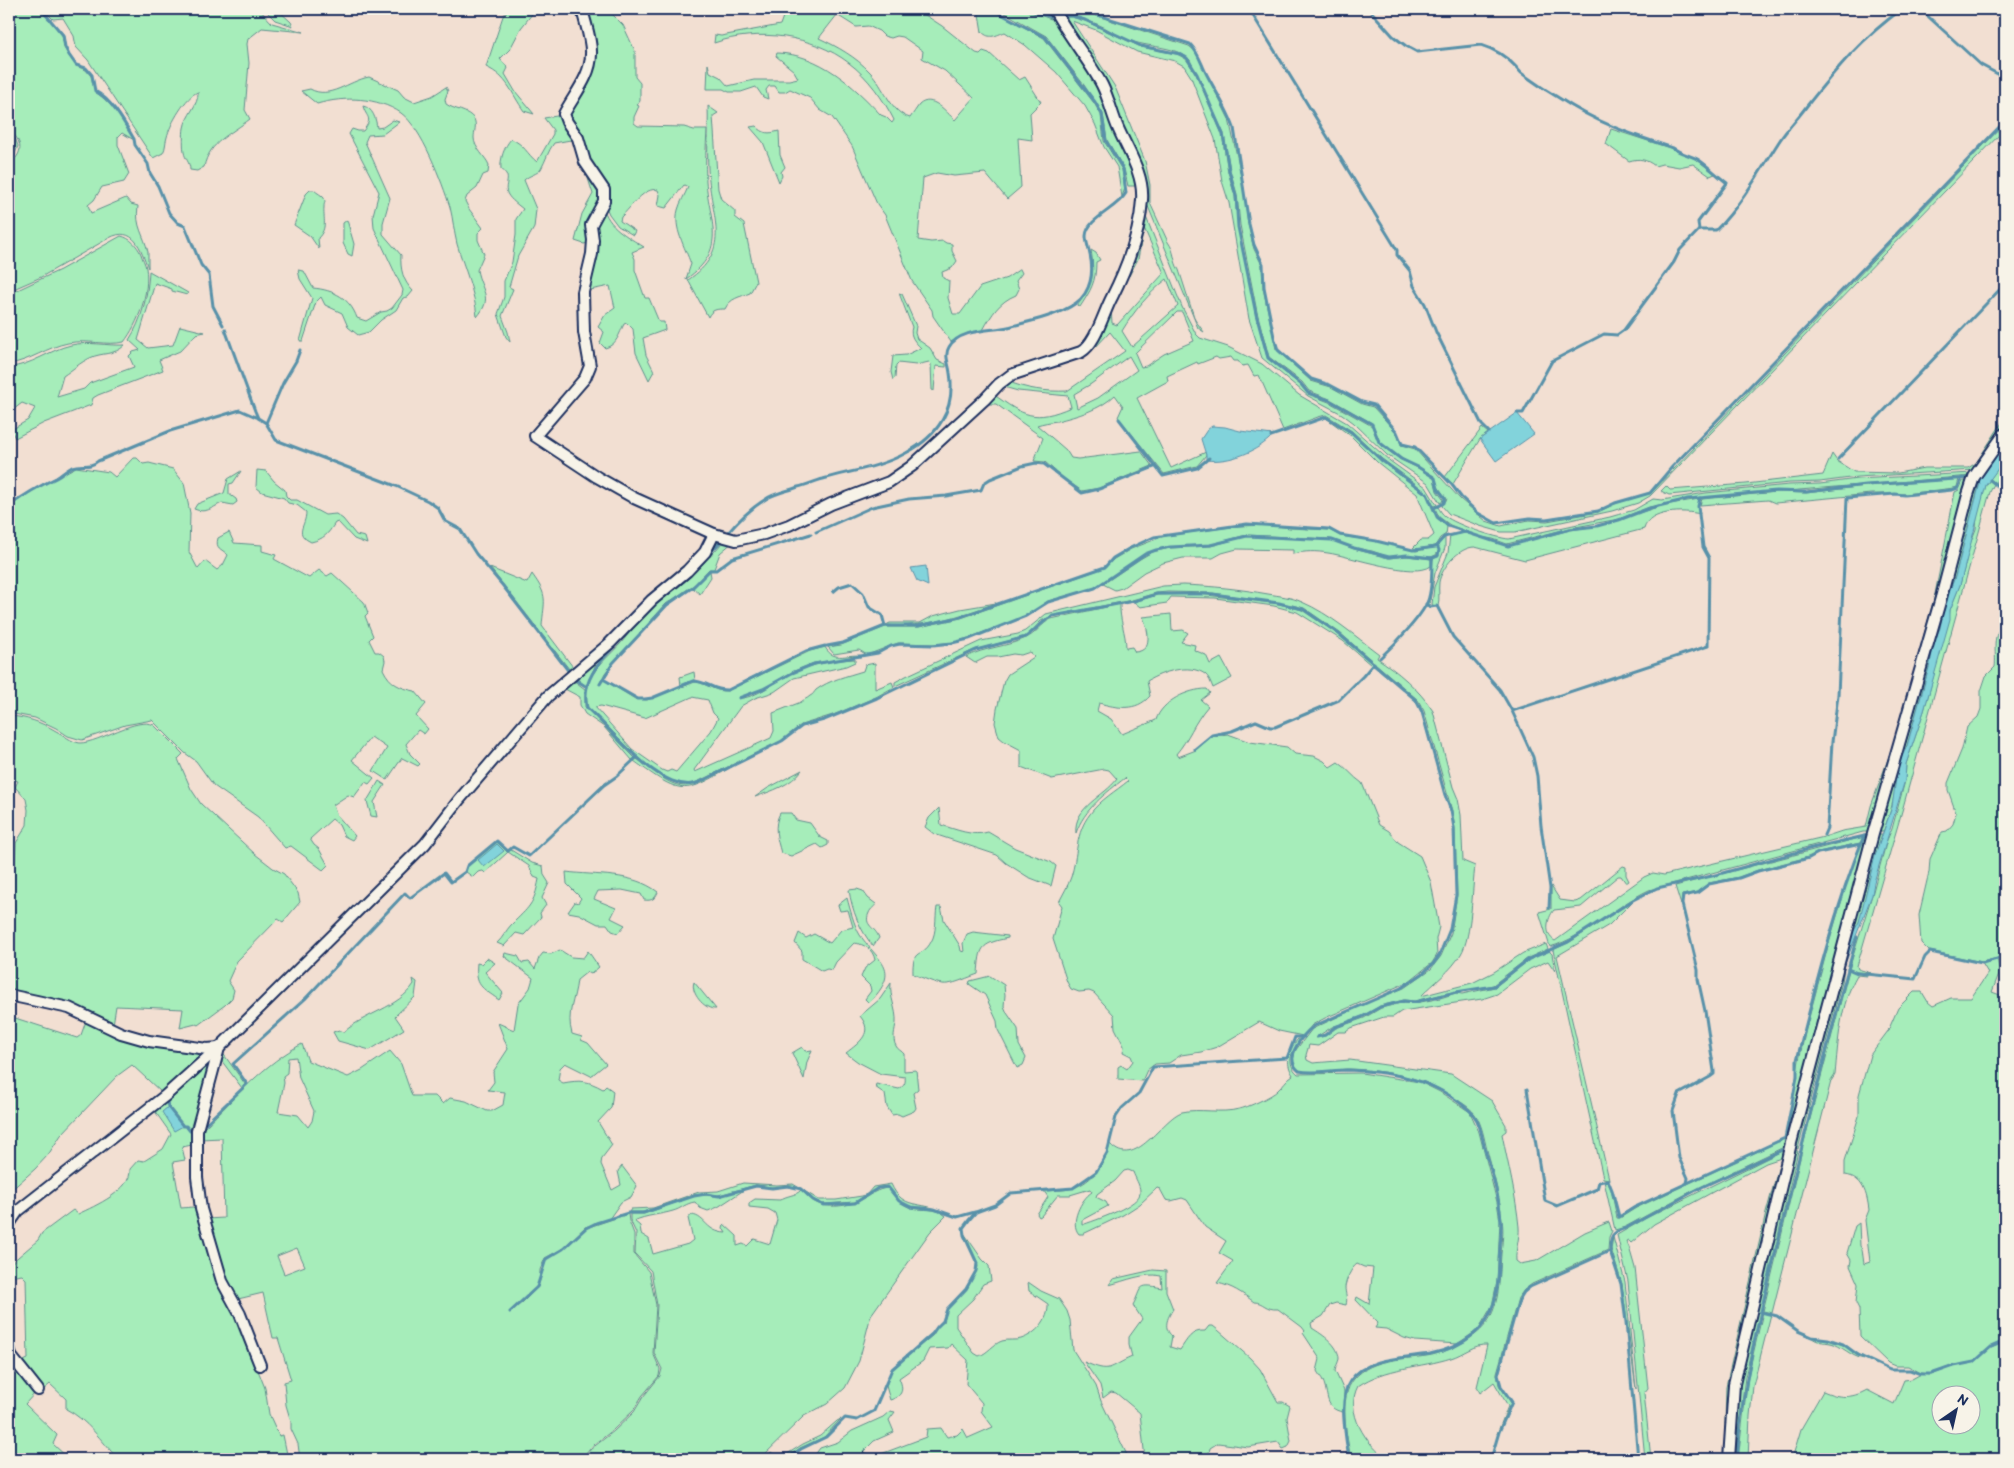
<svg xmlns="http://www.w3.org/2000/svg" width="2014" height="1468" font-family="Itim,sans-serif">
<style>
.green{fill:#a6edba;stroke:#608e8c;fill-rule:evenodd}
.water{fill:#82d3db;stroke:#5991a9}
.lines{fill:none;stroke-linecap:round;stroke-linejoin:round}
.stream{stroke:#5991a9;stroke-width:3}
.minor-casing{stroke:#1b2f5e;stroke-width:14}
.minor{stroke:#f7f3e8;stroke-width:10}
</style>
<rect width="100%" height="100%" fill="#f2dfd2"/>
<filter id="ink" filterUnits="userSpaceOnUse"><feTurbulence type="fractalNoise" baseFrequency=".02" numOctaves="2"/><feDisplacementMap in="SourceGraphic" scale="10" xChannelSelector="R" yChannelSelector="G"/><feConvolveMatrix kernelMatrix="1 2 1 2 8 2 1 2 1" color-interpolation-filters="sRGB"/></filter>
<g filter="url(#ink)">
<g class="green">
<path d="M 9,9 L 40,9 L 62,35 L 64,48 L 69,56 L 76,66 L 86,70 L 91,76 L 95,92 C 112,102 124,123 134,140 L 122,133 L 118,137 L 118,145 L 129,174 L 124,182 L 102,187 L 94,200 L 88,205 L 91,213 L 126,198 L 131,204 L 138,206 C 135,227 144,234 148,252 C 148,257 148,263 148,268 C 141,249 134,225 109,238 L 41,277 L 9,291 L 9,164 C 24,154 23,141 9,130 Z"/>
<path d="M 43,9 L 259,9 L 272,23 L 304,32 L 262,28 L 248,39 L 247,44 L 249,63 L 245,110 L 250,119 C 231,134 209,142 204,167 L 197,171 L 190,170 C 190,162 185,159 184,152 C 183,148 183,133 184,128 C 186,115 199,105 198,92 C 186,96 170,124 167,137 C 165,143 166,147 163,153 L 153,158 L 88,60 L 76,47 L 74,36 L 63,18 L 53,19 Z"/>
<path d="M 264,9 L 277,9 L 291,22 L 293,26 L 275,20 Z"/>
<path d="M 509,9 L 536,9 L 521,28 L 510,49 L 500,59 L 508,68 L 505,74 L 515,91 L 534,114 L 524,111 C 511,93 508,77 486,67 L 503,16 Z"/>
<path d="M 583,9 L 613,9 L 612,14 L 623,25 L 635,51 L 635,77 L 640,83 L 640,101 L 637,105 L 639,106 L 634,117 L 634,123 L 638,126 L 684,127 L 694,130 L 707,130 C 706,147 705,164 706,181 C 709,222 729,249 686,279 L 691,264 C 685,247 673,228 678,210 C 680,202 685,195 688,187 L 684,185 L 666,208 L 658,206 L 660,195 L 658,190 C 645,186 631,207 621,217 L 620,221 L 635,231 L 633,235 L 618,226 L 609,214 L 567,117 L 591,71 Z"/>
<path d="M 782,9 L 916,9 L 942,26 L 976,53 L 980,54 L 983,51 L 989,53 L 1019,80 L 1025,77 L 1041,102 L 1030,113 L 1032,140 L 1018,138 L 1021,187 L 1007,199 L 985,173 L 954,176 L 937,173 L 923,178 L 918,240 L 931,242 L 943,241 L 946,243 L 952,244 L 952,251 L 957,261 L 952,268 L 942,272 L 943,278 L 949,281 L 948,298 L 953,314 L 960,314 L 980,287 L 1007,278 L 1020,269 L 1022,273 L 1016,281 L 1019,289 L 1016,295 C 999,302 992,314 983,330 L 968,333 L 951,342 L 933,316 L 932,310 L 912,281 L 885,215 L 877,204 L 852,146 L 832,117 L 820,110 L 810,98 L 790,89 L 785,92 L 779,92 L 775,86 L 769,86 L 766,90 L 768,99 L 763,97 L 756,87 L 741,92 L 729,92 L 723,89 L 707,89 L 708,64 L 710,72 L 720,77 L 728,86 L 754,80 L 789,80 L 798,78 L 794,71 L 776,56 L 777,53 C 820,54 854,86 881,115 L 886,117 L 892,123 L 894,120 C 884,100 868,77 849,63 C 813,35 757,28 714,43 L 715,35 L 721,36 L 780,25 L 784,14 ZM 837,15 L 856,27 L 868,26 L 879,31 L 884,36 L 891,38 L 897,36 L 903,37 L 923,51 L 922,58 L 945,71 L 974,98 L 955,120 C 946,112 932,93 919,105 C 916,109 913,114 910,118 C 890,112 884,86 870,72 C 856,57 838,47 819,38 Z"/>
<path d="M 969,9 L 995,9 L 1000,14 L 1044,38 L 1094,103 L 1101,115 L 1104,141 L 1122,170 L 1125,188 L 1122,197 L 1117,167 L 1104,147 L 1095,124 L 1085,106 L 1056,72 L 1025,45 L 1005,32 C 996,35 990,40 982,32 L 979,14 L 975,9 Z"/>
<path d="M 998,9 L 1022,9 L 1051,19 L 1050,16 L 1029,9 L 1044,9 L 1050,12 L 1066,40 L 1100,89 L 1132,164 L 1138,186 L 1128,186 L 1124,169 L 1107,140 L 1103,114 L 1084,85 L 1046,36 Z"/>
<path d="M 1054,9 L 1076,9 L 1189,46 L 1195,51 L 1229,119 L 1244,189 L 1248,225 L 1254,249 L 1262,265 L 1263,288 L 1276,349 L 1311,381 L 1331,387 L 1362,404 L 1373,407 L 1397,433 L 1401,445 L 1415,449 L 1460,499 L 1486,521 L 1501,526 L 1529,520 L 1547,521 L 1598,512 L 1617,503 L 1651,493 L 2005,123 L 2005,129 L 1650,496 L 1638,503 L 1612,511 L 1515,532 L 1501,532 L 1480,526 L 1449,514 L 1442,506 L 1447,499 L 1439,488 L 1434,476 L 1399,457 L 1380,442 L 1372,423 L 1330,399 L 1309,391 L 1302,382 L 1269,357 L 1257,312 L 1240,225 L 1237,194 L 1230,170 L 1224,134 L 1190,60 C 1175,45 1148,48 1128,40 C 1117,36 1108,28 1097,24 C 1083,19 1066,17 1054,9 Z"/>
<path d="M 1064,17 L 1072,17 L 1085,21 L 1141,47 L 1177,54 L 1186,59 L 1196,74 L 1222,134 L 1228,172 L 1235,196 L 1238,227 L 1256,315 L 1267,357 L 1300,385 L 1308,394 L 1329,402 L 1372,426 L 1379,444 L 1401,460 L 1418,468 L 1434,478 L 1437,491 L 1443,499 L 1442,502 L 1440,503 L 1428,483 L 1387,455 L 1354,423 L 1342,414 L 1308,396 L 1262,358 L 1249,319 L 1229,203 L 1222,181 L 1215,139 L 1191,77 L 1184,66 L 1175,61 L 1137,52 L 1096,30 L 1072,21 L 1115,87 L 1145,161 L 1150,185 L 1150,203 L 1168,242 C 1175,251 1173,261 1179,270 L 1195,320 L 1204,332 L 1198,328 L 1145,199 L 1143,175 Z"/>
<path d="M 369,77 L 398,90 L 404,97 L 414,102 L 432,96 L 446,87 L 448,91 L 445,99 L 446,104 C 454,110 468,110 474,119 C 477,125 474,132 474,138 C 474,148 486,157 489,165 L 488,173 L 483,175 L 477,188 L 467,196 L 465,201 L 469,209 L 483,228 L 478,233 L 478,240 L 484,254 L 477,270 C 481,291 494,297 477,317 C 475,292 464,268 457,244 C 454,232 453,219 450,207 C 442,182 422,128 401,113 C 377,97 345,96 317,104 L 301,91 L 310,89 C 330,100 348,81 369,77 Z"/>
<path d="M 363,106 C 373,108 376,119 377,128 L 383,127 L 393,120 L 399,122 L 383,134 L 368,135 L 365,142 L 390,198 L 383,223 L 383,234 L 401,255 C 400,269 403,281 413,291 L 408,297 L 403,298 L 396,310 L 381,320 L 369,332 L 358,335 L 348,327 L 342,313 L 325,305 L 321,297 L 316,302 L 303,341 L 300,341 L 312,298 L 300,279 L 298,270 L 304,271 L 313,288 C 334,290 350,298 357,318 L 366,321 L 381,312 L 387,311 L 392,308 L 402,295 L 403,290 L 374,228 L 373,215 L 379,192 L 349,134 L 352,129 L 358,131 L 363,131 C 374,117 366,118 363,106 Z"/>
<path d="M 708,106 L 718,113 L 713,116 L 718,189 L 721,199 L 735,211 L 735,217 L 744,224 L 756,282 L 750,293 C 740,297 730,298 725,309 C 717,309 712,309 708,317 L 688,280 C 731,251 713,221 709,180 C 706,156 709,131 708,106 Z"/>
<path d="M 563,115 L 576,139 L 554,143 C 548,151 546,160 541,169 C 538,174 529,175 524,180 L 536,209 L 534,228 L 518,256 L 509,287 L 513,289 L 502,316 L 508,332 L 510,342 L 506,337 L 498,314 L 504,297 L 504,281 L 512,262 L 516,235 L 516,219 L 523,209 C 518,205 511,200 508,195 C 502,185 514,178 501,169 C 500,159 504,147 511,139 C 524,144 527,154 537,162 L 553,134 L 553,130 L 544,118 Z"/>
<path d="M 756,126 C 764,134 768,134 779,131 L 780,155 L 785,167 L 781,172 L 782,176 L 779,182 L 763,142 L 750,127 Z"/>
<path d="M 1611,129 L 1673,149 C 1679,153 1685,154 1692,157 C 1700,161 1707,168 1715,174 L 1710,176 L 1693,164 L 1679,167 L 1662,164 L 1655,166 C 1646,159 1639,158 1629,161 L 1606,144 Z"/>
<path d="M 9,133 L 15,138 L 18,146 L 14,156 L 9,162 Z"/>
<path d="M 583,163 L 598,185 L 601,198 L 589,243 L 584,244 L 575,241 L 582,214 L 593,194 Z"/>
<path d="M 310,190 L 314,190 C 317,193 322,195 324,198 C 326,203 324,202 324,207 C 323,219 328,228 318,238 L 319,249 L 310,236 L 294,225 L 306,194 Z"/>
<path d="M 603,206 C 608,227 627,236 644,247 L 632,252 L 635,259 L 635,270 L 645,298 L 649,298 L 659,322 L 664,322 L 665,330 L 643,338 L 646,355 L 654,371 L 649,380 L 636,353 L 633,329 L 627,323 L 624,324 C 619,334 617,345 605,348 L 600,343 L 604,332 L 598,327 L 605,315 L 615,308 L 610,286 L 585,291 L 592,225 Z"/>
<path d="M 1144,212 L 1182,307 L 1196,334 L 1200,338 L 1228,347 L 1262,364 L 1299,395 L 1347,423 L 1390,461 L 1426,487 L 1437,505 L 1434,506 L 1428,494 L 1416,484 L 1382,459 L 1352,431 L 1326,415 L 1318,417 L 1283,430 L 1259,375 L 1254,376 L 1248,365 L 1242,366 L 1238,361 L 1234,361 L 1231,357 L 1219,359 L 1216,357 L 1198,364 L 1197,362 L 1167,376 L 1168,381 L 1137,398 L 1171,468 L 1206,452 L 1206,455 L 1197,466 L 1164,474 L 1118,417 L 1123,406 L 1115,395 C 1100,410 1077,416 1057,421 C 1050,422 1043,423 1037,425 L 1066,450 L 1071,458 L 1078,459 L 1141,451 L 1152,466 L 1099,488 L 1082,491 L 1063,478 L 1045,462 L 1034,461 L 1043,438 L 996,404 L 986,404 L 993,394 C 1024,416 1034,423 1071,407 L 1068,396 L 1018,391 L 1000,386 L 1007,381 C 1025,389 1047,392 1067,391 L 1125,351 L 1110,332 L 1094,349 L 1076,358 L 1111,307 L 1112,323 L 1117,325 L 1164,273 L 1144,228 L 1138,259 L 1129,276 ZM 1167,279 L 1178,306 L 1132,347 L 1122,331 C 1134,311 1149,293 1167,279 ZM 1177,312 L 1182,312 L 1194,341 L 1164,354 L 1146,366 L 1141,367 L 1135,353 ZM 1129,356 L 1137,370 L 1098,398 L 1077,408 L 1074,394 L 1091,384 Z"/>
<path d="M 347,220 L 354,244 L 352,256 L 348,254 L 343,243 L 343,223 Z"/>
<path d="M 121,236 C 130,238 137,245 141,254 C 142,258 145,263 146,268 C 150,292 138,324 124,342 C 106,346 87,339 68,343 C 47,347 30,361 9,364 L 9,294 L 60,270 Z"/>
<path d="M 1091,250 L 1096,253 L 1100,260 L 1096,262 C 1096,282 1091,290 1080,307 L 1077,306 C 1093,285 1095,276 1091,250 Z"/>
<path d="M 149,271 L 188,293 L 187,295 L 172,291 L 172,289 L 155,283 L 138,340 L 148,348 L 173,345 L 180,326 L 205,332 L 196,334 L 180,351 L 159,360 L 163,370 L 98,395 L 93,398 L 91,405 L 44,423 L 15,438 L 11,430 L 28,420 L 35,408 L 22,403 L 9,413 L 9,367 C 31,366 49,350 71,345 C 89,341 106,346 125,345 C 114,356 102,352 90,358 C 81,362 72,370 63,376 L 57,397 L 84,389 L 90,383 L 134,367 L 129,356 L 133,352 L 140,350 L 129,340 C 142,320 148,295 149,271 Z"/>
<path d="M 899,293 L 902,294 L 916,326 L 915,333 L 917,339 L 930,348 L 937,360 L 946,364 L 946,367 L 936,366 L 934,391 L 932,390 L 931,364 L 929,362 L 916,365 L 898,363 L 896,365 L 895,378 L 893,380 L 891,372 L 893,356 L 906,355 L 921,348 C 915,342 909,336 912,327 Z"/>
<path d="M 1326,418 L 1351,433 L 1381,460 L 1427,495 L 1437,517 L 1447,527 L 1446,534 L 1440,538 L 1435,546 L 1418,549 L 1413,548 L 1421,540 L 1428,540 L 1434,535 L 1417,494 L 1377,462 L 1351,436 Z"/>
<path d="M 2005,418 L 2005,429 L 1976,470 L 1857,477 L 1820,482 L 1789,483 L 1669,495 L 1661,491 L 1666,486 L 1670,490 L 1746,484 L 1823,475 L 1832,454 L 1837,461 L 1854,472 L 1898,473 L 1924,468 L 1968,468 L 1976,463 Z"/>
<path d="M 1482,428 L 1488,433 L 1480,439 L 1453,484 L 1445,477 Z"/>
<path d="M 133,458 L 137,458 L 143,464 L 149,463 L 173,469 L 184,483 L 190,513 L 189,552 L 198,569 L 205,561 L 217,570 L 223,565 L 228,555 C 221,548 215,549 218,538 L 229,532 L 234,543 L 262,545 L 262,551 L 276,555 L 274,559 L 309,578 L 319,570 L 327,576 L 332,573 L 364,602 L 368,613 L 365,616 L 373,636 L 369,640 L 375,652 L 379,652 L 384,656 L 385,661 L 383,669 C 390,684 400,688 415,691 L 426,704 L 416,716 L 428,729 L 424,734 L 418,730 L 406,744 L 410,754 L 420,764 L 418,766 L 402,758 L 387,780 L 373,771 L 387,748 L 371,737 L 352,760 L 374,778 L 369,784 L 365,782 L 354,797 L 348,795 L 333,805 L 336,814 L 355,836 L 352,840 L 344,836 L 339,825 L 332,819 L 310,839 L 314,845 L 319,849 L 328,865 L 323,870 L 291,846 L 285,848 L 258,817 L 214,786 L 196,761 L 185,753 L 152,720 L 125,725 L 82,740 L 68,736 L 56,728 L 35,718 L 9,713 L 9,507 L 36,488 L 76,467 L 109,472 L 115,477 Z"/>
<path d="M 2005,459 L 2005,468 L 1995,483 L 1990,479 Z"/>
<path d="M 257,470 L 266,471 L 274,481 L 285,490 L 286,496 L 290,500 L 297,500 L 325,515 L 336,514 L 343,519 L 356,535 L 365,537 L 367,544 L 354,539 L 338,522 L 335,523 C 328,534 324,539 311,542 C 293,533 306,527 306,512 L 297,505 L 288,503 L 284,498 L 262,492 L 256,487 Z"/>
<path d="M 241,471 L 233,483 L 229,484 L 229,494 L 236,499 L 237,502 L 233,505 L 222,503 C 211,508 206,514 194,509 L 197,504 L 224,493 L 228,479 Z"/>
<path d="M 1973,473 L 1972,476 L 1688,499 L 1649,507 L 1619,519 L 1570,528 L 1507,544 L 1493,539 L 1481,537 L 1450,525 L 1439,517 L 1435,508 L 1438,507 C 1440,510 1442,514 1445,516 C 1456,525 1496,538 1509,539 L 1610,517 L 1634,510 L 1653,499 L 1662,500 L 1706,493 L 1789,485 L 1820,484 L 1857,479 Z"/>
<path d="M 1959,479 L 1957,487 L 1954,488 L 1905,494 L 1871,494 L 1775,503 L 1768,500 L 1700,505 L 1702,499 L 1777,492 L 1806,493 L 1867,486 Z"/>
<path d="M 1990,480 L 1994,484 L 1990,492 L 1902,811 L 1857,966 L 1858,969 L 1871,973 L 1857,972 L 1849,969 L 1872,895 L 1887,840 L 1892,829 L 1905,781 L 1906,764 L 1924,711 L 1949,619 L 1950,610 L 1960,585 L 1970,544 L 1976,529 L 1977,516 L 1986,485 Z"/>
<path d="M 1963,481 L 1969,481 L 1929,630 L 1871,832 L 1863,832 L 1649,890 C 1615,906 1587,936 1550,947 L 1539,912 L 1551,909 L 1551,886 L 1560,900 L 1575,902 L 1581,900 L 1623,866 L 1626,867 L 1626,875 L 1629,881 L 1626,883 L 1621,876 L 1618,876 L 1581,907 L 1554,910 C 1547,918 1544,935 1555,941 L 1644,877 L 1653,873 L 1664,875 L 1824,837 L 1842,831 L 1866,827 L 1871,806 L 1892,748 L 1934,599 L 1955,492 L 1959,490 Z"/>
<path d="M 1977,481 L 1980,482 L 1955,577 L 1945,602 L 1940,628 L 1934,642 L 1930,664 L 1907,746 C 1896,765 1897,785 1892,805 C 1890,814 1886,823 1883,832 L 1876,832 Z"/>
<path d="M 1699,499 L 1698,507 L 1700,514 C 1684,510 1649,510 1644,529 L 1525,560 L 1475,547 C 1459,547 1442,567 1439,582 C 1438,590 1440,598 1438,606 L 1432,605 L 1434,587 L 1448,553 L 1450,535 L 1466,533 L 1508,546 L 1570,530 L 1598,526 L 1664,505 Z"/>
<path d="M 1270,525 L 1290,528 L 1329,530 L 1340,536 L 1376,541 L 1416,551 L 1437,547 L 1439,550 L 1436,555 L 1431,557 L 1406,555 L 1389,557 L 1372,551 L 1354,548 L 1331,539 L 1246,535 L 1210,545 L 1163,548 L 1143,555 L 1095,588 L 1048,601 L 1026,616 L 971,637 L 955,642 L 935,644 L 898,643 L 867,655 L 859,650 L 834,654 L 828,647 L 841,645 L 885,627 L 919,627 L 961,618 L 1104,568 L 1114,559 L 1131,549 L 1164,536 L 1238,526 Z"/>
<path d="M 1247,536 L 1332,540 L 1354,549 L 1389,558 L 1407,556 L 1431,559 L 1431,566 C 1415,579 1350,556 1328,553 C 1316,551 1305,551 1293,554 L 1293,550 L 1237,549 L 1222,553 L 1213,558 L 1183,558 L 1163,563 L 1144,572 L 1122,588 L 1115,590 L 1103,584 L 1140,559 L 1152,552 L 1170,548 L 1211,546 Z"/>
<path d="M 1445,537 L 1445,548 L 1435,573 L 1429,606 L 1427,605 L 1430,597 L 1433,559 L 1439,556 L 1438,545 Z"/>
<path d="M 717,540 L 720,540 L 702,561 L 633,624 L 618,643 L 596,664 L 586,686 L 575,677 Z"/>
<path d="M 723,542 L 733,542 L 720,553 L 714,569 L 709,569 L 695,584 L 666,604 L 613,663 L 605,673 L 599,685 L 604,680 L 635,699 L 647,700 L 695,682 C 707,683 714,692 727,691 L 810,651 L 825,647 C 834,664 849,652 864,656 L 814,663 L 792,672 L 763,689 L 738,698 C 754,700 779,679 794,672 C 814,664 834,660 855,659 L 855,662 L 846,666 L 794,678 L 774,692 L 755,698 L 741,706 L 694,770 L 695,772 L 771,738 L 774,731 L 773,713 L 801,702 C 804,699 807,699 810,696 C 813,695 814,692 816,690 C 829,680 847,676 863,671 L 865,665 L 875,663 L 875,689 L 892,682 L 894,687 L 876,697 L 836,714 L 801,725 L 781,741 L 699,781 C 692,784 684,786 676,783 C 647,773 612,728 588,708 C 581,676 602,664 620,644 C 631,632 638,619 650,609 C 663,598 677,589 689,578 C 701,567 712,554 723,542 ZM 692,697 L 708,700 L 713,713 L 718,718 L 711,731 L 676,772 L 671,770 L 667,772 L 662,770 L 632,749 L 595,707 L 601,706 L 645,718 Z"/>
<path d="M 490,568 L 527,583 L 532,574 C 549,597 544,600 542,626 L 576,671 L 573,674 Z"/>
<path d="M 710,571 L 711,577 L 700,594 L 693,588 Z"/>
<path d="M 1183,585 C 1212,586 1240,589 1268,594 C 1280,596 1291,597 1302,602 C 1330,614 1355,636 1379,654 L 1377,658 C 1397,671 1419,689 1433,711 L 1453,787 L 1458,799 L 1461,815 L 1463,861 L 1475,866 C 1472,889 1472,936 1461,954 C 1451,971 1434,983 1421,996 L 1472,983 L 1494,972 L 1523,953 L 1546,944 L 1548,949 L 1528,958 L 1493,985 L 1462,992 L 1456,991 L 1414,1001 L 1404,1000 L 1380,1006 L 1363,1016 L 1332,1027 L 1315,1038 L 1325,1036 L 1336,1028 L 1364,1018 L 1381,1008 L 1405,1002 L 1415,1003 L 1437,999 L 1456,993 L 1462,994 L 1495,987 L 1530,959 L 1549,951 L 1552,954 L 1555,971 L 1548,961 L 1530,969 L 1497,994 L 1482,999 L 1402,1011 L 1393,1017 L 1384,1017 L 1351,1028 L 1346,1032 L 1338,1032 L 1318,1046 L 1309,1045 L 1306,1055 L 1307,1060 L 1313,1063 L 1350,1060 L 1451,1074 L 1492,1101 L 1506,1125 L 1506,1131 L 1502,1134 C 1508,1165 1516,1195 1519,1227 C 1520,1239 1515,1249 1516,1261 L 1520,1264 L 1536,1261 L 1585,1232 L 1609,1222 L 1612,1231 L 1609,1237 L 1608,1250 L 1532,1284 L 1524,1290 L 1518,1298 L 1497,1373 L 1499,1385 L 1511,1403 L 1497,1434 L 1508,1406 L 1494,1382 L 1480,1393 L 1477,1387 L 1487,1345 C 1474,1344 1464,1354 1451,1358 C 1420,1368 1386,1367 1358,1386 C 1344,1412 1366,1444 1387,1459 L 1351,1459 C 1347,1437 1338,1397 1354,1379 C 1372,1357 1407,1360 1432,1355 C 1448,1351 1463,1344 1476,1334 C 1501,1315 1499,1281 1501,1254 C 1502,1243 1504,1231 1502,1220 C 1500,1196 1493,1173 1487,1150 C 1484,1138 1482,1124 1475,1114 C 1468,1105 1454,1098 1444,1092 C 1421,1076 1373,1069 1346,1069 C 1331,1070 1310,1076 1297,1069 L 1293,1061 L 1295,1051 L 1312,1029 L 1367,1003 L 1404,988 L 1431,969 L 1441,956 L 1451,933 L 1457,895 L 1455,828 L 1452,811 L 1424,711 L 1418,700 L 1340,633 L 1304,608 L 1292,605 L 1212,593 L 1168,592 L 1156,593 L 1132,600 L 1052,616 L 1041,621 L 1027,636 L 974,650 L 895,686 L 895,682 L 906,676 L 981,641 L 1018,634 L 1025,631 L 1046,614 L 1163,586 Z"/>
<path d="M 1199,594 L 1279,604 L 1302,610 L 1339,635 L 1372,663 L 1371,665 L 1343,641 L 1297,612 L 1274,606 L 1215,598 L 1171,597 L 1167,603 L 1140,607 L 1134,602 L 1157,595 Z"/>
<path d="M 996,603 C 960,616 925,628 886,625 L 890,623 L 920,623 L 933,616 L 960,609 Z"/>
<path d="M 1120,604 C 1119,619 1126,633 1126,648 L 1132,647 L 1135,652 C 1154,651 1148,629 1143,617 L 1171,614 L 1172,631 L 1183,630 L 1188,633 L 1181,642 L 1195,645 L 1194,650 L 1206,655 L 1210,664 L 1221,658 L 1232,678 L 1213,688 C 1211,683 1209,677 1205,674 C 1189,663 1162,672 1147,681 L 1150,696 C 1136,712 1117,708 1099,703 L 1097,711 L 1111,719 L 1122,734 L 1156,720 C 1162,701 1188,689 1207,689 L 1210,693 L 1201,700 L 1208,706 C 1194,722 1189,739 1176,754 L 1178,757 L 1196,750 L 1212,736 L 1228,734 L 1250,742 L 1287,747 L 1295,754 L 1314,756 L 1324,761 L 1330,767 L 1338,762 C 1347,768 1353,777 1362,783 L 1379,825 L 1389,831 L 1398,842 L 1420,856 L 1431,882 L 1439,927 L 1436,939 L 1437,955 L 1432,963 L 1408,982 L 1325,1018 L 1312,1025 L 1303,1036 L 1279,1031 L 1259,1022 L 1217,1047 L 1201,1052 L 1181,1055 L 1169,1063 L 1155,1064 L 1147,1070 L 1142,1081 L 1118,1079 L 1118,1067 L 1121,1065 L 1127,1069 L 1133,1061 L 1131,1056 L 1123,1052 L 1124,1046 L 1115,1028 L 1114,1015 L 1094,993 L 1089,991 L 1079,992 L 1071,989 L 1067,982 L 1053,939 L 1062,906 L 1059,902 C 1063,894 1068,886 1071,877 C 1078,855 1075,833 1090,814 C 1100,800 1116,791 1128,781 L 1125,778 C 1106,793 1084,809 1076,833 C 1073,807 1105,796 1117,779 L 1109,770 L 1104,769 L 1052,779 L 1021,767 L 1021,750 L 1004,741 L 999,737 L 995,723 L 997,709 L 1004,681 L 1008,674 L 1034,657 L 1030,652 L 1021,655 L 1013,654 L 998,657 L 987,657 L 975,663 L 966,657 C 985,647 1007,647 1026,638 C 1036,634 1041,624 1051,619 Z"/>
<path d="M 2005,624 L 2005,956 L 1982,962 L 1929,951 L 1921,943 L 1919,915 L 1929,872 L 1930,859 L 1942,832 L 1947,831 L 1953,824 L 1956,813 L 1948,790 L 1948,783 L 1962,749 L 1967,727 L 1978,717 L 1981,709 L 1981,691 L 1986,676 L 1995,667 C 1997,652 1990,634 2005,624 Z"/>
<path d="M 694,672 L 695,680 L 681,686 L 680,677 Z"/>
<path d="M 573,680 L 585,689 L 585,707 L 635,758 L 632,760 L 604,727 L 585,714 L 580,705 L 580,697 L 563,688 Z"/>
<path d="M 9,716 C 26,717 41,722 56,731 C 64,735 71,742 80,743 C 99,743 137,716 154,725 L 183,754 L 178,759 L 191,789 L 201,804 L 255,854 L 273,868 L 284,874 L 298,893 L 300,902 L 283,922 L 278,919 L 237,961 L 228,981 L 234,990 L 232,998 L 225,1005 L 198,1025 L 196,1024 L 180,1028 L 183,1009 L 116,1006 L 113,1025 L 9,992 L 9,879 L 15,864 L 16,843 L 27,825 L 28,810 L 26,799 L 15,787 L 18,781 L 9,779 Z"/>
<path d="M 637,759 C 683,795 682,792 733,766 C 683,796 681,795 634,761 Z"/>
<path d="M 802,770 C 791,785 772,791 755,797 L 768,788 Z"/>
<path d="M 379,781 L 385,785 L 374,802 L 377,817 L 371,816 L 367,801 Z"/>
<path d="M 459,804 L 463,805 L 432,845 L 222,1052 L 245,1084 L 242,1088 L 218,1056 L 220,1049 L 425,848 Z"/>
<path d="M 939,808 L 941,825 C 955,829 973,837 988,832 L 1015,848 L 1051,862 L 1056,866 L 1051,886 L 1028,877 L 1006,863 L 997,855 L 934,834 L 925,827 L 929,818 Z"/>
<path d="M 780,813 L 791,813 L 796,820 L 810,823 L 820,837 L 828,841 L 828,845 L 822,848 L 817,844 L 791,856 L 781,853 C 777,839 773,826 780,813 Z"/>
<path d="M 1875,835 L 1882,835 C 1872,863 1870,894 1859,922 C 1857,927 1853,931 1852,936 C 1847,951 1844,966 1842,982 L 1798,1149 L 1792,1147 Z"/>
<path d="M 1869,836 L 1786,1146 L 1688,1193 L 1625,1227 L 1615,1230 L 1604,1181 L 1607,1181 L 1611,1189 L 1617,1218 L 1620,1218 L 1636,1208 L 1786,1138 L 1799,1060 L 1806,1029 L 1827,950 L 1848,879 L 1864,837 Z"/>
<path d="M 1863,837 L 1860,843 L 1818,852 L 1808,857 L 1758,870 L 1739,877 L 1709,883 L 1697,892 L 1682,895 L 1681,905 L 1675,886 Z"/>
<path d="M 497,841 L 507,852 L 511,850 L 532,863 L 543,866 L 544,875 L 549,883 L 542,898 L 546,905 L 540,913 L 541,917 L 524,935 L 516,933 L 504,946 L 497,943 C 503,938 506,930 511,925 C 529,907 534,905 539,879 L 534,877 L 529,866 L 508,852 L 485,873 L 483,871 L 478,872 L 473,877 L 466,872 L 467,866 Z"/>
<path d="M 566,872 C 597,876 632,872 658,892 C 655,899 652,901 644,900 L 641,894 L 622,890 L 598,891 L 594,899 L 616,908 L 611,918 L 625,925 L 618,933 L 612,931 L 607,924 L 598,924 L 579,914 L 568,912 L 575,902 L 578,903 L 581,898 L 567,884 Z"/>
<path d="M 857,889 L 863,891 L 868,898 L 876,904 C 874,908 871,908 869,913 C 863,926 876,927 879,938 L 873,946 C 860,930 852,911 849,890 Z"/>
<path d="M 847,898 C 850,909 854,925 860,935 C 880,964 902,969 869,1003 L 865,999 L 871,991 L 870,986 L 861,977 L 865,968 L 875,960 C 873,949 864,944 854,943 L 836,962 L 832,970 L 827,969 L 822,971 L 802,959 L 802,951 L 795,943 L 799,933 L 806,938 L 814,934 L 830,943 L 841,930 L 853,927 L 848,910 L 840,911 L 838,905 Z"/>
<path d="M 1633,901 L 1609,925 L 1557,956 L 1609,1179 L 1603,1178 L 1553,950 L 1570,942 Z"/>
<path d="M 937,907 L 941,907 L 944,920 L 960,946 L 961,951 L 964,952 L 963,943 L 967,934 L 973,932 L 1008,936 L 1008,938 C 980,944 980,947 978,974 C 943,987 948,988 913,974 C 912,946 922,959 931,942 C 937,932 935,918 937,907 Z"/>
<path d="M 560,950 L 571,957 L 583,958 L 588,951 L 599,967 L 591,974 L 587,972 L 577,980 C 575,1000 566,1013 572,1034 L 582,1037 L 581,1040 L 588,1043 L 606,1064 L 591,1076 L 565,1063 L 560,1068 L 558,1080 L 563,1083 C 580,1080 587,1080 603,1089 L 606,1086 L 613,1091 L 611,1108 L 598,1122 L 612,1145 L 602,1158 L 601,1164 L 612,1190 L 621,1185 L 618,1171 L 622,1166 L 637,1186 L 631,1197 L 621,1202 L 609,1219 L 585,1227 L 562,1249 L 545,1258 L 540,1270 L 540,1279 L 536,1287 L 509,1313 L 523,1302 L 538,1287 L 546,1259 L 563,1249 L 586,1228 L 628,1214 L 629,1221 L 634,1234 L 634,1254 L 649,1272 L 656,1305 L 653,1353 L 660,1369 L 659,1376 L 642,1396 L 633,1411 L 613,1430 L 590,1448 L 581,1459 L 300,1459 L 298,1444 L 291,1429 L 291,1422 L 286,1405 L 284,1382 L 291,1380 L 278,1338 L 273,1338 L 263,1293 L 238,1299 L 230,1291 L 206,1219 L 224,1218 L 222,1138 L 200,1139 L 199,1131 L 205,1127 C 235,1098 265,1063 302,1044 L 308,1061 L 348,1077 L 362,1070 L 390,1051 L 401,1064 L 412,1096 L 435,1096 L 443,1104 L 450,1098 L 466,1101 L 487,1111 L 492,1111 L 503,1105 L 505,1092 L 488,1090 L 494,1082 L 493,1072 L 508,1049 L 498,1023 L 514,1030 L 518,1004 L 530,988 L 533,978 L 504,956 L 505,953 L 518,956 L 522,963 L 529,962 L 535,969 L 539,958 L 543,953 L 551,954 ZM 296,1057 L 299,1078 L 314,1111 L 312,1121 L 308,1127 L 298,1115 L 278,1112 L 284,1083 L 283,1076 L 287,1073 L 288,1058 ZM 297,1248 L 305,1266 L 284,1274 L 277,1256 Z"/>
<path d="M 487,958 L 495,963 L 485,972 L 503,993 L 499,1000 C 481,987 475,986 477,963 L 481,964 Z"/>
<path d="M 1997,959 L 2000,971 L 1992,992 L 2000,995 L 2005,993 L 2005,1341 L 1991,1347 L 1974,1362 L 1954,1365 L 1931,1374 L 1921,1373 L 1908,1366 L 1895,1366 L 1888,1363 L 1860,1336 L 1859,1309 L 1856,1303 L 1858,1284 L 1850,1266 L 1851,1260 L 1847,1253 L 1855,1226 L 1859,1223 L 1860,1246 L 1862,1249 L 1864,1264 L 1870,1262 L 1865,1220 L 1869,1210 C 1867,1194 1863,1177 1845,1175 L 1845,1161 L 1859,1116 L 1859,1095 L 1870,1055 L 1888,1031 L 1898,1008 L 1914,992 L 1922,992 L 1928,1002 L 1933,1006 L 1951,998 L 1971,998 L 1988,973 L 1982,963 Z"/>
<path d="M 1849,970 L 1857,973 L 1871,974 L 1867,976 L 1857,975 C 1840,1004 1838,1043 1835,1075 L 1831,1081 L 1778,1289 L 1772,1313 L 1763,1311 L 1804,1142 Z"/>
<path d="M 990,976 L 1004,985 L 1005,995 L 1004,1006 L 1007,1013 L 1018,1029 L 1019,1045 L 1026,1058 L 1023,1065 L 1017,1068 L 998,1030 L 997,1021 L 985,995 L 969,984 L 970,981 Z"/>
<path d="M 413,979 L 417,982 L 415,997 L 395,1016 L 404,1029 L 370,1050 L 338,1041 L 333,1032 L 339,1030 L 344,1032 C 365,1013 398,1008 414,984 Z"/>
<path d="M 694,982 L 716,1009 C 704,1010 690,992 694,982 Z"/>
<path d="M 891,983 C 889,997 897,1009 896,1023 C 895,1030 892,1039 896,1046 C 897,1049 902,1051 904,1054 L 904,1071 L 916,1070 L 918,1089 L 913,1093 L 916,1108 L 914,1111 L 902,1116 L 898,1114 L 892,1115 L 887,1107 L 885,1094 L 875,1087 L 876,1084 L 899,1089 C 904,1086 906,1083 905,1077 L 881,1074 L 858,1062 L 846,1053 C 860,1042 874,1033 860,1016 L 880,999 Z"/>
<path d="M 9,1016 L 77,1038 L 81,1035 L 86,1021 L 120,1035 L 215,1049 L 162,1093 L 132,1065 L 117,1076 L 61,1135 L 48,1155 L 35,1169 L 9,1192 L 14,1198 L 9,1202 Z"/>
<path d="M 1298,1039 L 1301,1039 C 1292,1050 1285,1063 1298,1074 L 1361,1073 L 1420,1082 L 1440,1092 L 1470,1112 L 1479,1132 L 1497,1202 L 1500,1221 L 1497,1282 L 1492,1306 L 1478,1330 L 1457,1344 L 1415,1341 L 1404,1338 L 1386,1329 L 1375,1328 L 1378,1323 L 1356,1300 L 1357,1297 L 1369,1304 L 1373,1268 L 1364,1267 L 1357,1264 C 1351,1268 1346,1280 1345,1287 C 1345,1294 1348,1298 1346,1305 L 1336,1303 L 1330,1305 L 1323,1316 L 1311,1323 L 1312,1328 C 1323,1335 1339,1345 1339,1359 C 1338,1363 1336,1366 1335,1371 L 1344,1391 L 1343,1412 C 1324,1409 1329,1394 1323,1381 C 1322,1378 1319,1375 1317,1371 L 1320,1359 L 1303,1333 L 1305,1331 L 1302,1327 L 1278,1309 C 1265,1310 1264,1302 1254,1302 C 1242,1293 1232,1286 1217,1283 L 1233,1261 L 1219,1253 L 1226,1241 L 1205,1227 L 1187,1200 L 1182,1198 L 1171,1201 L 1166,1200 L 1160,1189 L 1157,1188 L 1140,1204 L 1123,1215 L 1083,1234 L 1079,1234 C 1069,1223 1081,1199 1092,1192 L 1090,1189 L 1070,1195 L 1058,1195 L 1041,1216 L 1039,1217 L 1037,1214 L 1048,1197 L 1044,1191 C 1053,1190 1064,1191 1073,1188 C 1092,1182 1106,1163 1110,1144 C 1135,1172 1162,1118 1182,1112 C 1199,1108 1221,1114 1239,1109 C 1247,1108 1272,1096 1277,1091 C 1283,1086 1286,1079 1293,1075 C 1285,1063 1288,1050 1298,1039 ZM 1128,1170 L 1133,1172 C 1135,1178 1140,1185 1140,1191 C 1143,1205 1093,1221 1082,1225 L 1082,1220 L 1108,1206 L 1106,1202 L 1096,1197 L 1097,1194 L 1115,1181 L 1124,1171 Z"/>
<path d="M 802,1047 L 805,1051 L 812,1050 L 807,1062 L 804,1079 L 792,1053 Z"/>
<path d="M 216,1053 L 193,1134 L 192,1145 L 182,1147 L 185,1160 L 173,1162 L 181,1208 L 193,1207 L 196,1210 L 218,1282 L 237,1317 L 265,1388 L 269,1414 L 279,1436 L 283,1435 L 288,1459 L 116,1459 L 117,1458 C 102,1441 86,1419 66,1409 L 66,1399 L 50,1384 L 41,1392 L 19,1363 L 28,1359 L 26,1279 L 22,1275 L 9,1277 L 9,1262 L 11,1263 L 38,1240 L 42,1233 L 73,1210 L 78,1214 C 95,1206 132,1190 130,1169 L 138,1160 L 144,1161 L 163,1149 L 171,1134 L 154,1110 Z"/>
<path d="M 1784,1150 L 1787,1151 L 1732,1383 L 1727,1459 L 1724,1459 L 1726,1386 L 1766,1213 L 1781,1158 L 1766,1163 L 1654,1224 L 1631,1243 L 1628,1240 L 1626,1241 L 1629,1247 L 1635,1268 L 1648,1388 L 1644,1393 L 1651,1459 L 1645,1459 L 1628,1281 L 1617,1235 L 1648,1217 Z"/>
<path d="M 1792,1150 L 1798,1151 L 1745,1377 L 1735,1459 L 1731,1459 L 1736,1383 Z"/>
<path d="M 743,1183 L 777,1185 L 793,1184 L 819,1200 L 836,1200 L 862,1196 L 867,1194 L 873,1187 L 891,1184 C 903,1211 921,1200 942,1212 C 928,1207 909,1210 899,1200 C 895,1196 892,1191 888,1187 L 878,1188 L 855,1202 L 823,1204 L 814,1200 L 801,1188 L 788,1186 L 772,1187 L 756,1185 L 719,1195 L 694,1195 L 643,1212 L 629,1212 L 631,1209 L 653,1208 L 699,1192 L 718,1191 Z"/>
<path d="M 888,1188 C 895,1197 901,1205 912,1208 C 924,1211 936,1207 946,1216 L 930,1232 L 871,1315 L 859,1361 L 845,1388 L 827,1404 L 804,1416 L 760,1459 L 582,1459 L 591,1449 L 614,1431 L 634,1412 L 643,1397 L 660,1376 L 662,1369 L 654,1353 L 657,1305 L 651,1271 L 635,1254 L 636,1233 L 630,1220 L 630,1214 L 644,1214 L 694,1196 L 706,1195 L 719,1196 L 744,1190 L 718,1207 L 708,1211 L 700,1208 L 695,1202 C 686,1203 681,1209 673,1211 C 660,1215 646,1215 634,1221 L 640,1226 L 641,1234 L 649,1239 L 653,1254 L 688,1244 L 693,1240 L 688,1218 L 692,1215 C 706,1217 706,1232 726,1233 L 723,1228 L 724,1224 L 737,1236 L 737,1246 L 743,1244 L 747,1246 L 754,1239 L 770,1244 L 777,1220 L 775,1213 L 768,1209 L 749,1207 L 749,1203 L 755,1199 L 780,1200 C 786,1195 796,1196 801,1190 C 805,1193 809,1198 813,1201 C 826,1210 850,1206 863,1199 C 872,1194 877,1189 888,1188 Z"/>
<path d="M 964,1233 L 982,1259 L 989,1266 L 991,1281 L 983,1284 L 973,1299 L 956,1315 L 956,1327 L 974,1353 L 979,1356 C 988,1353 993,1344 1002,1341 C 1008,1339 1015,1341 1021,1339 C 1036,1334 1049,1320 1048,1304 L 1029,1291 L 1028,1282 L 1041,1291 L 1059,1299 L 1067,1311 L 1070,1320 L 1073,1350 L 1096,1386 L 1101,1401 L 1127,1455 L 1126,1459 L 812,1459 L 820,1448 L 838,1442 L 852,1431 L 883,1417 L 890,1411 L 895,1412 L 889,1420 L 894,1432 L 874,1441 L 863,1452 L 873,1457 L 926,1437 L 927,1429 L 941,1428 L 947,1437 L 957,1435 L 963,1429 L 968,1438 L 993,1427 L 981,1411 L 982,1403 L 966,1384 L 968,1360 L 951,1344 L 948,1348 L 929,1349 L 923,1361 L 899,1378 C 904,1389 903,1396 890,1400 L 886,1386 L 892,1369 L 933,1335 L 937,1326 L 944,1322 L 947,1309 L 967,1289 L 978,1267 L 977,1262 Z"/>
<path d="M 1613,1237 L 1625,1282 L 1636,1389 L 1622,1284 L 1611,1249 Z"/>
<path d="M 1153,1270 L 1166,1271 L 1166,1291 L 1173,1309 C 1167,1318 1163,1328 1172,1336 L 1170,1347 L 1180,1350 C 1187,1340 1191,1330 1205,1331 L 1209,1326 L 1213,1326 L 1218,1330 L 1250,1358 L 1260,1369 L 1278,1402 L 1283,1402 L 1290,1406 L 1287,1418 L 1291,1441 L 1288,1447 L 1283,1449 L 1278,1442 L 1248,1447 L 1218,1443 L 1210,1448 L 1209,1453 L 1212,1459 L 1145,1459 L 1140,1413 L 1116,1393 L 1111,1392 L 1103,1398 L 1100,1385 L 1084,1362 C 1112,1374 1108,1367 1132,1357 L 1129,1345 L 1129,1337 L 1142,1319 L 1133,1305 C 1142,1289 1136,1282 1162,1288 L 1161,1276 C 1145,1272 1125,1281 1109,1285 L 1113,1279 Z"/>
<path d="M 1763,1312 L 1771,1314 L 1753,1386 L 1750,1416 L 1748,1459 L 1738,1459 L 1748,1376 Z"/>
<path d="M 1811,1337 L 1828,1339 L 1843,1345 L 1867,1359 C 1854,1359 1846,1349 1834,1344 C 1826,1341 1819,1344 1811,1337 Z"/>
<path d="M 2005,1342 L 2005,1459 L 1792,1459 L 1801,1429 L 1823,1391 C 1839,1398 1851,1399 1867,1390 L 1894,1404 L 1904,1380 L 1912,1379 L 1921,1374 L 1931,1375 L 1955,1366 L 1974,1362 L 1991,1348 ZM 1942,1396 L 1972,1396 L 1972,1426 L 1942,1426 Z"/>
<path d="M 9,1358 L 36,1392 L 25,1404 L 57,1435 L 53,1444 L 69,1459 L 9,1459 Z"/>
<path d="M 841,1419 L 824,1437 L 800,1448 L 785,1459 L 765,1459 L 771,1452 L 777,1457 L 784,1456 L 803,1444 L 820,1436 L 837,1421 Z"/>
</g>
<g class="water">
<path d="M 1517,413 L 1534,434 L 1496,461 L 1480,439 Z"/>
<path d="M 1212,426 L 1225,427 L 1240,431 L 1273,435 C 1258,452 1228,463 1206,460 L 1206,455 L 1201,439 L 1207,430 Z"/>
<path d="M 2005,443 L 2005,459 L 1986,485 L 1960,585 L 1950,610 L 1950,619 L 1924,711 L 1906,764 L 1905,780 L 1874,882 L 1872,895 L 1843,969 L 1852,934 L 1859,922 L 1875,856 L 1892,807 L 1898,764 L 1907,746 L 1930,664 L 1934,642 L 1940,628 L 1945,602 L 1955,577 L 1980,483 L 1977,481 L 1980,475 L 1983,476 Z"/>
<path d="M 926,566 L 928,586 L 917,581 L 911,568 Z"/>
<path d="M 497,844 L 504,851 L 484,867 L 478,860 Z"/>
<path d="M 168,1107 L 183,1126 L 174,1131 L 162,1112 Z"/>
</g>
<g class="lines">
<g class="stream">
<path d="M 41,9 L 63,35 L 65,47 L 69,55 L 76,65 L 86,68 L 92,75 L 95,91 C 112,100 124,122 134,139 L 135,145 L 148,164 L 150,173 L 158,186 L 169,213 L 178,223 L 185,226 L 201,265 L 209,275 L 213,306 L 223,325"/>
<path d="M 1026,9 L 1051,17"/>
<path d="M 1079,9 L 1190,44 C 1199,53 1201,64 1207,75 C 1216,92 1228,110 1234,128 L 1249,224 L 1254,245 L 1263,264 L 1264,287 L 1274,337 L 1278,350 L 1311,379 L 1330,385 L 1362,402 L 1374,405 L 1397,432 L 1402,444 L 1415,447 L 1452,485 L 1461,497 L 1478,513 L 1496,523 L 1530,518 L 1546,519 L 1598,511 L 1615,503 L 1650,493 L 1672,467 L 2005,121"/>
<path d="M 1249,9 L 1397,250 L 1397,255 L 1410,271 L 1414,286 L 1425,304 L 1436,332 L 1482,425 L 1489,432"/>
<path d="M 1369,9 L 1393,36 L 1406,46 L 1417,52 L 1481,45 C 1494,49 1506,56 1516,67 C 1519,70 1520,73 1524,75 C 1535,83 1547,91 1559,98 C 1597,123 1630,134 1673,148 C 1681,154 1691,155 1699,160 C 1709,167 1718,176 1727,183 L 1698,222 L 1699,230"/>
<path d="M 1920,9 L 1981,65 L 2005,78"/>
<path d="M 1064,16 L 1072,16 L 1085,20 L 1141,46 L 1180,54 L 1187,58 L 1197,74 L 1223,134 L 1229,170 L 1236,196 L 1238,227 L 1256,314 L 1268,358 L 1301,384 L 1308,393 L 1329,400 L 1372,424 L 1379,442 L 1401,459 L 1418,467 L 1435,478 L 1438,489 L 1445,498 L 1444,503 L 1434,508"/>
<path d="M 225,329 L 255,411 L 258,418 L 266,423 L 276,440 L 396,486 L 428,501 L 438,508 L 445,521 L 460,529 L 476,554 L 503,586 L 570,673"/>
<path d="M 1517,413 L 1523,413 L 1552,361 L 1604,334 L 1617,335 L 1624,330 L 1674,262 L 1680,250 L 1699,230 L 1716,230 C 1742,204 1760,171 1780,140 C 1788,128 1798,118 1806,107 C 1837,68 1862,38 1902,9"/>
<path d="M 1119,419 L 1163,476 L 1197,468 L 1209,458"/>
<path d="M 266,423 L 283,383 L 296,361 L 300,350"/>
<path d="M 1271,436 L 1326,417 L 1351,432 L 1381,460 L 1427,494 L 1437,517 L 1448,526 L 1463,531"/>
<path d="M 1838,459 L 2005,284"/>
<path d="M 1990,480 L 2005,492"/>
<path d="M 9,506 C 24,495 39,486 56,478 C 62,475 66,470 72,467 C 82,463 89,469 98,461 L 170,431 L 240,410 L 256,417"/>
<path d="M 816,532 L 872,507 L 909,499 L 946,496 L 981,490 L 984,483 L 990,479 L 1022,466 L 1036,463 L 1044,464 L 1082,493 L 1099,489 L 1154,467"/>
<path d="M 727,534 C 738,521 751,508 766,499 C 775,493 788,491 798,487 C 807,485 815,481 823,479 C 851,471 881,467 906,453 C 938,436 956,409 950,373 C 949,364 944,355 949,347 C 959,329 991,331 1008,327 C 1028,322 1060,315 1076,303 C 1091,292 1094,272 1090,255 C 1089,249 1086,242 1086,236 C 1087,218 1117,209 1126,193 L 1123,169 L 1106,141 L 1102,114 L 1095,102 L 1045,37 L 1001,14 L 996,9"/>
<path d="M 833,592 L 839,587 L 852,583 L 863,593 L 869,607 L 882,615 L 885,626"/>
<path d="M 655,604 L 688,577 L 723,539"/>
<path d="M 1426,604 L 1430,607 L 1437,606 L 1453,637 L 1500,690 L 1512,711"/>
<path d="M 630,629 C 611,653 579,673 587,708 C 613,730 663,798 700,782 L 782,741 L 802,726 L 824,720 L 877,698 L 976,650 L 1026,637 L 1046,620 L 1053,616 L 1134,601 L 1157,594 L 1213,594 L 1279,603 L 1303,609 L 1339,634 L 1416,700 L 1422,712 L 1445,795 L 1451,811 L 1454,828 L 1456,895 L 1450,929 L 1439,956 L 1433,964 L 1422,974 L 1401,988 L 1314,1026 C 1302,1035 1283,1058 1299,1071 C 1315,1074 1331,1070 1348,1070 C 1377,1071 1414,1076 1440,1090 C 1448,1094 1467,1107 1473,1114 C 1481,1124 1482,1138 1485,1150 C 1492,1172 1499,1196 1501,1220 C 1502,1235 1499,1250 1499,1265 C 1498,1290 1495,1317 1474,1334 C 1462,1344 1446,1351 1430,1354 C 1404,1358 1366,1357 1350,1381 C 1338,1398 1346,1439 1349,1459"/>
<path d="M 827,646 L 843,643 L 885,626 L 918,626 L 960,617 L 1105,567 L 1113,558 L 1130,548 L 1154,537 L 1247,524 L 1329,529 L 1340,535 L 1376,541 L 1413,550 L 1436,547 L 1437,545"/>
<path d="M 1380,658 C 1392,647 1426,613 1429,597 C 1432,586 1432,570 1432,558"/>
<path d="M 574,679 L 587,687"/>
<path d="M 603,679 L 638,699 L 645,699 L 652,698 L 693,681 C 707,681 714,691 728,690 L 806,651 L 825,646"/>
<path d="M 600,684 L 613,663 L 667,605 L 693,587 L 710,570 L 716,570 L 732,558 L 811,534"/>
<path d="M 739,698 L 763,689 L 792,673 L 814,664 L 878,653 L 891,646 L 900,644 L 933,645 L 952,643 L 969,639 L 1026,616 L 1048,602 L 1095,588 L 1145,554 L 1156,550 L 1170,547 L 1210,545 L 1247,536 L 1332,540 L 1354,548 L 1389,557 L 1407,555 L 1432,558 L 1438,556 L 1439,550 L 1437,545 L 1444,537 L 1465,532 L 1508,546 L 1570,529 L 1597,526 L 1619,520 L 1650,508 L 1688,499 L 1776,491 L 1806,492 L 1866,485 L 1971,478"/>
<path d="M 1195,749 L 1212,735 L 1232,731 L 1256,721 L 1270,727 L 1275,727 L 1339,700 L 1363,676 L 1374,663"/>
<path d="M 1824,835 L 1827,828 L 1832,742 L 1838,695 L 1847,498 L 1895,494 L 1905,495 L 1952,490 L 1958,488 L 1962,478"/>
<path d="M 1549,908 L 1550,888 L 1541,826 L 1537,776 L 1533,757 L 1512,711 L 1708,646 L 1709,558 L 1703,547 L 1698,506 L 1700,498"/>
<path d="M 1848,969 L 1857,973 L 1915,979 L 1925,957 L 1930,952 L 1982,963 L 2005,957"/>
<path d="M 1317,1037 L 1325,1035 L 1335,1027 L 1362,1017 L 1380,1007 L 1404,1001 L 1415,1002 L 1456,992 L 1494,986 L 1529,959 L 1568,942 L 1633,900 L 1657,888 L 1712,876 L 1812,848 L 1869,835"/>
<path d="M 1527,1089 L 1545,1201 L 1557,1206 L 1597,1189 L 1599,1182 L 1608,1180 L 1612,1190 L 1619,1217 L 1635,1207 L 1785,1138 L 1797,1077 L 1797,1060 C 1816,984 1835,908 1864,836"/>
<path d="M 167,1102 L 168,1107 L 183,1126 L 186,1126 L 190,1131 L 193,1131"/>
<path d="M 202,1127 L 247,1084 L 233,1064 L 305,999 L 405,893 L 410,898 L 444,873 L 451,882 L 465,872 L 467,866 L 497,841 L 508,851 L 513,847 L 529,856 L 604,785 L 617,776 L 637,757"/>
<path d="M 1687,1183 L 1688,1178 L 1679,1158 L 1673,1111 L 1679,1094 L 1710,1077 L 1714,1074 L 1714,1071 L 1705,1011 L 1698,979 L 1698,970 L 1682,904 L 1683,896 L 1697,893 L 1709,884 L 1739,878 L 1758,871 L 1809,858 L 1818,853 L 1861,844"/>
<path d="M 1610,1251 L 1621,1284 L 1626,1322 L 1638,1459"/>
<path d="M 510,1312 L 537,1287 L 546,1259 L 563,1249 L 586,1228 L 596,1223 L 628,1213 L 643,1213 L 694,1196 L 706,1194 L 719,1196 L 756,1186 L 772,1188 L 788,1186 L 801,1189 L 813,1200 L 823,1205 L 843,1204 L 855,1203 L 878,1188 L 888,1187 L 899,1201 L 911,1207 L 934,1209 L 957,1217 L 975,1212"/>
<path d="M 1761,1312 L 1777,1316 L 1798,1331 L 1812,1337 L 1828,1339 L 1843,1344 L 1858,1355 L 1890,1370 L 1910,1370 L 1921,1374 L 1931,1374 L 1954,1366 L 1974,1362 L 1991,1347 L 2005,1341"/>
<path d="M 787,1459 L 801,1449 L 826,1437 L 845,1418 L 857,1420 L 874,1411 L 892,1369 L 932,1334 L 937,1327 L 943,1321 L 947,1309 L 966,1289 L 976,1271 L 977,1263 L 964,1235 L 963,1228 L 969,1220 L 976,1212 L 995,1205 L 1011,1193 L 1073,1188 L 1096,1172 L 1107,1153 L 1116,1117 L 1122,1108 L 1139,1093 L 1153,1067 L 1287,1058 L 1295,1037 L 1304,1037"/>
<path d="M 1491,1459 L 1499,1432 L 1512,1402 L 1501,1386 L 1498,1375 L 1519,1300 L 1524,1292 L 1530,1287 L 1610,1251 C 1610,1236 1612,1232 1626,1228 L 1702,1187 L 1786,1148"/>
<path d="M 1737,1459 C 1742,1380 1763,1303 1782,1226 C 1806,1129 1830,1032 1857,937"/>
</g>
<g class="minor-casing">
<g id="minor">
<path d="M 582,9 C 585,23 592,40 591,54 C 591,76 574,95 564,114 L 567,122 L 578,138 L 585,162 L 604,190 L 604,201 L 591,225 L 593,240 L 592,254 L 583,292 L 584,332 L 590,366 L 585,378 L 535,436 L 597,477 L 634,498 L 714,534 L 736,540 L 764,534 L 789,525 L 831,504 L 889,482 L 912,466 L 985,399 L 999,384 L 1011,375 L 1081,352 C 1096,343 1103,314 1112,297 C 1127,267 1140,234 1142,200 C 1144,174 1128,151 1118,128 C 1112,114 1109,99 1102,85 C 1089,60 1069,37 1055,11 L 1051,9"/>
<path d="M 9,995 L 69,1008 L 121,1033 L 149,1041 L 207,1049 L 219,1048 L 425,844 L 459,800 L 548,696 L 610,643 L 652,600 L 687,571 L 705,552 L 714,534"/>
<path d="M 219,1048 L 197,1130 L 197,1177 L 201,1209 L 222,1281 L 240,1314 L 260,1365"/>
<path d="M 9,1224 L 18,1211 L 165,1096 L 218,1048"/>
<path d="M 9,1348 L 11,1356 L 38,1390"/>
<path d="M 1729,1459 L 1734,1384 L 1791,1143 L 1873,834 L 1941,598 L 1968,495 L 1974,477 L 2005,433"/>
</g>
</g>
<use href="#minor" class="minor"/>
</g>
</g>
<rect width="2014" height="1468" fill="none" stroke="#f7f3e8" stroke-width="30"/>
<rect x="15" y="15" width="1984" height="1438" fill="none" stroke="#1b2f5e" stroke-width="2" filter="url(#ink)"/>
<g transform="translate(1956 1410) rotate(34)"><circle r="24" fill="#f7f3e8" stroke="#9fa5b1"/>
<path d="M0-4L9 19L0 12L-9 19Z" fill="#1b2f5e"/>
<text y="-8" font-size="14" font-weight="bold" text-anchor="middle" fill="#1b2f5e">N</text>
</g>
</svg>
